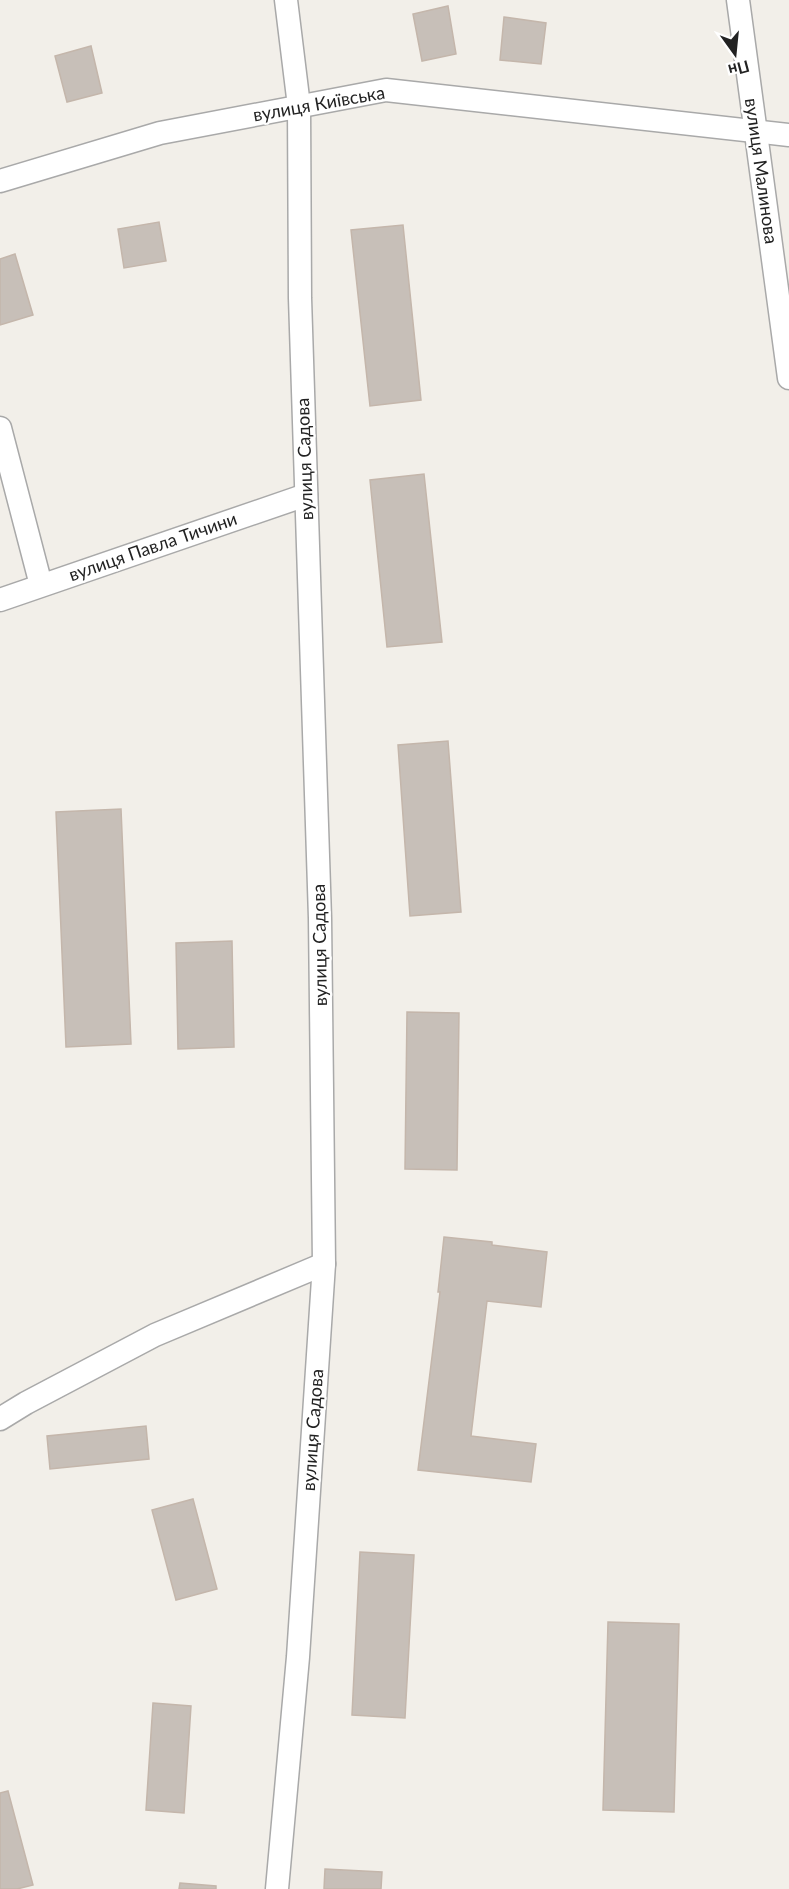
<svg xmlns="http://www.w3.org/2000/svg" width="789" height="1889" font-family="Lato,sans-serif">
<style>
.building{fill:#c7bfb8;stroke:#c4b6ab;stroke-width:1.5}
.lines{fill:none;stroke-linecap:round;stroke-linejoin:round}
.minor-casing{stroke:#a9a9a9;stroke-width:25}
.minor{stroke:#fff;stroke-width:22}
.labels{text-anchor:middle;stroke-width:4.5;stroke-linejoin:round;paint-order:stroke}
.street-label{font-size:18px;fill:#222;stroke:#fff}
</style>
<rect width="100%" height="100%" fill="#f2efe9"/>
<g class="building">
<path d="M 448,6 L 456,54 L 422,61 L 413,14 Z"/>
<path d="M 504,17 L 546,23 L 541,64 L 500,60 Z"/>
<path d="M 91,46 L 102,93 L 67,102 L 55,56 Z"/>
<path d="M 159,222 L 166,261 L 124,268 L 118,229 Z"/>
<path d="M 403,225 L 421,400 L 370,406 L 351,230 Z"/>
<path d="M 15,254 L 33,315 L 0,325 L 0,259 Z"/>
<path d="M 424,474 L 442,642 L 387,647 L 370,480 Z"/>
<path d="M 448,741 L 461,912 L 410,916 L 398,745 Z"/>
<path d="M 121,809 L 131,1044 L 66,1047 L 56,812 Z"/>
<path d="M 232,941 L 234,1047 L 178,1049 L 176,943 Z"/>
<path d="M 407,1012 L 459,1013 L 457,1170 L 405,1169 Z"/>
<path d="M 444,1237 L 492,1242 L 492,1245 L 547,1252 L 541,1307 L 487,1301 L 471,1436 L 536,1444 L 531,1482 L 418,1470 L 440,1292 L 438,1292 Z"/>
<path d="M 146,1426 L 149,1459 L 50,1469 L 47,1436 Z"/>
<path d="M 193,1499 L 217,1589 L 176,1600 L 152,1510 Z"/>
<path d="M 360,1552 L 414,1555 L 405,1718 L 352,1715 Z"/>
<path d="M 608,1622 L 679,1624 L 674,1812 L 603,1810 Z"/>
<path d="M 153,1703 L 191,1706 L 184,1813 L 146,1810 Z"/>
<path d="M 8,1791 L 33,1885 L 17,1889 L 0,1889 L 0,1793 Z"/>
<path d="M 325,1869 L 382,1872 L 381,1889 L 324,1889 Z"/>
<path d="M 180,1883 L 216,1886 L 216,1889 L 179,1889 Z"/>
</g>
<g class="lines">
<g class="minor-casing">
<g id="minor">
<path d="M 738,0 L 789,378"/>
<path d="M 0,181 L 160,133 L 386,90 L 789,135"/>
<path d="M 0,428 L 41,585"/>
<path d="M 0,600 L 306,495"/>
<path d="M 0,1419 L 26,1403 L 155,1335 L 324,1264"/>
<path d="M 277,1889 L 298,1657 L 324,1264 L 320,918 L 300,298 L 299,106 L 286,0"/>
</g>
</g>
<use href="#minor" class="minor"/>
</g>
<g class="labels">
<g class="street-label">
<text transform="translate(319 104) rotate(-10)" y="6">вулиця Київська</text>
<text transform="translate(761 171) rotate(82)" y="6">вулиця Малинова</text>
<text transform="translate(305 459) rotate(-92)" y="6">вулиця Садова</text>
<text transform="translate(153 547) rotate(-19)" y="6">вулиця Павла Тичини</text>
<text transform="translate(320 945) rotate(-91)" y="6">вулиця Садова</text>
<text transform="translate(313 1430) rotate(-86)" y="6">вулиця Садова</text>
</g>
</g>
<g transform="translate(735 54) rotate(165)" stroke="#ffffff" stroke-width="4.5" paint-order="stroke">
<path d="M0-4.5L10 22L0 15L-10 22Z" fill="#222222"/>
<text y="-9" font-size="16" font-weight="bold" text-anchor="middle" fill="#222222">Пн</text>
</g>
</svg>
